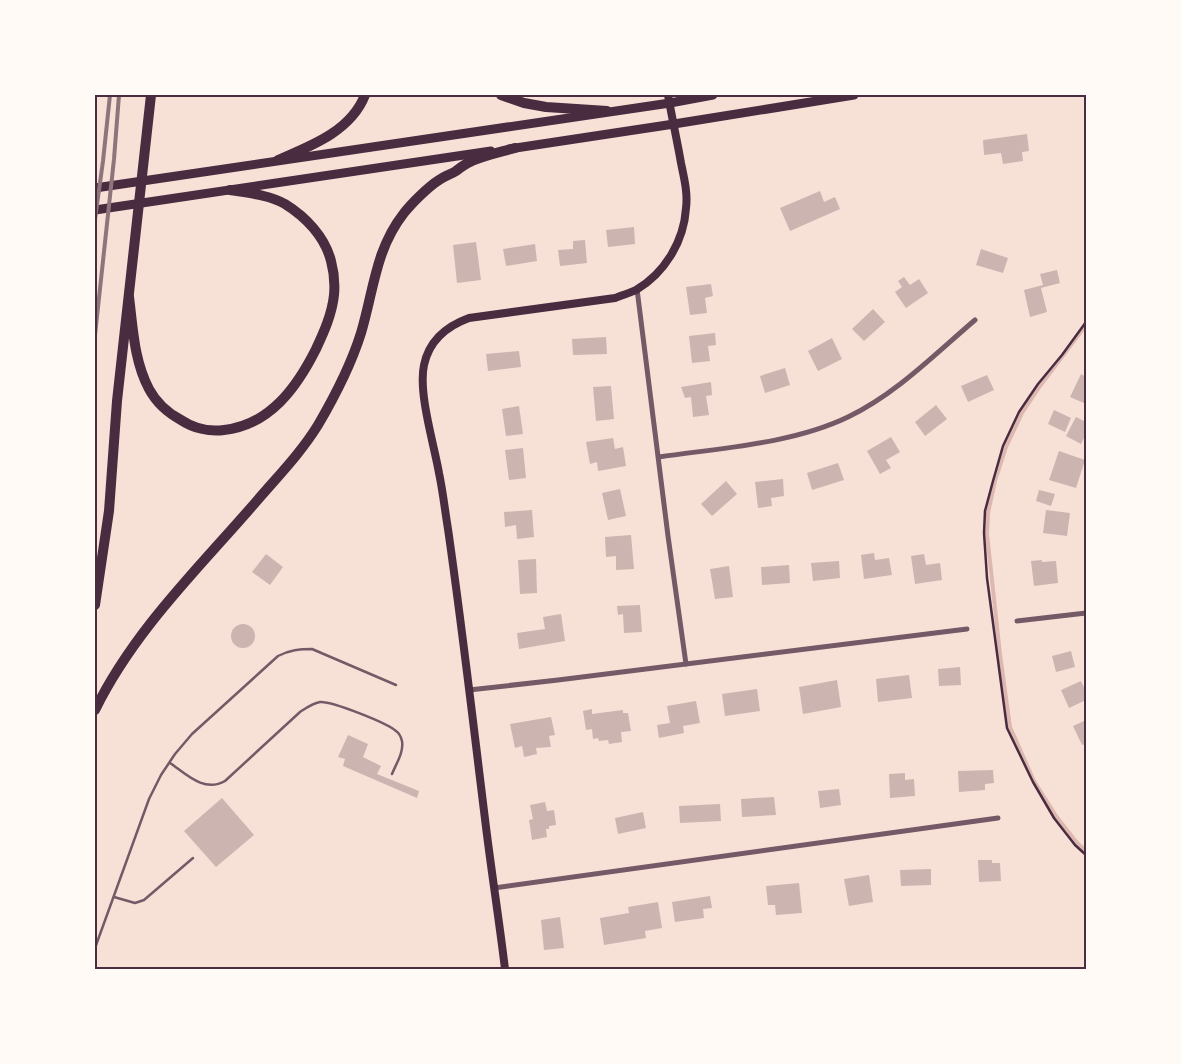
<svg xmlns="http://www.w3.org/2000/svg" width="1181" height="1064" font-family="'Work Sans',sans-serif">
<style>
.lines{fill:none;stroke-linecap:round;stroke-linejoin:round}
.stream{stroke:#dcb8b0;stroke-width:4}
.building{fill:#ccb4b1}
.path{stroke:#4a2c40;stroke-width:2.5}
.service{stroke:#755966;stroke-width:2.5}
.minor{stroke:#755966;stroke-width:5}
.secondary{stroke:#4a2c40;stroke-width:8}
.primary{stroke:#4a2c40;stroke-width:9}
.motorway{stroke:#4a2c40;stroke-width:10}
.rail{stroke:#8f747c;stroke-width:4}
.neatline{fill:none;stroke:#4a2c40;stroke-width:2}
</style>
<rect width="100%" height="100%" fill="#f7e1d7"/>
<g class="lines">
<path class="stream" d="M 1086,325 L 1040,386 L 1022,413 L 1006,447 L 995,481 L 988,513 L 987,534 L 1000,654 L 1010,727 L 1034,781 L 1056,816 L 1077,843 L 1086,851"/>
</g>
<g class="building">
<path d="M 1027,134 L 1029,151 L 1022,152 L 1023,161 L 1003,164 L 1001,153 L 984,155 L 983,140 Z"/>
<path d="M 820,191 L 824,202 L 835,197 L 840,209 L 790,231 L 780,208 Z"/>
<path d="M 634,227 L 635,244 L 608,247 L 606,230 Z"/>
<path d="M 585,240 L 587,263 L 560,266 L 558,250 L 573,249 L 573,241 Z"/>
<path d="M 476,242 L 481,280 L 457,283 L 453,245 Z"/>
<path d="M 535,244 L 537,261 L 506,266 L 503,249 Z"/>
<path d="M 981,249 L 1008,258 L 1003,273 L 976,265 Z"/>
<path d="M 1057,270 L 1060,283 L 1041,288 L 1047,312 L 1030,317 L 1024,290 L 1043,285 L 1040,274 Z"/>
<path d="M 904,277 L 910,285 L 919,279 L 928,293 L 906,308 L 895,292 L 902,287 L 898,281 Z"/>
<path d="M 711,284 L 713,296 L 705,298 L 707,313 L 690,315 L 686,287 Z"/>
<path d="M 873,309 L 885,322 L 864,341 L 852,329 Z"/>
<path d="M 715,333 L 716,345 L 708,346 L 710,361 L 692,363 L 689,336 Z"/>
<path d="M 606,337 L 607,354 L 573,355 L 572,339 Z"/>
<path d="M 832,338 L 842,359 L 818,371 L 808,351 Z"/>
<path d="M 519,351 L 521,367 L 488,371 L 486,354 Z"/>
<path d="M 785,368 L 790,385 L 765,393 L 760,376 Z"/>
<path d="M 1081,374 L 1086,377 L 1086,404 L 1070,397 Z"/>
<path d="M 987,375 L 994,390 L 968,402 L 961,386 Z"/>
<path d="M 711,382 L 712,395 L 706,396 L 709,415 L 693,417 L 691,397 L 685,398 L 681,387 Z"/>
<path d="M 611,386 L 614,419 L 596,421 L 593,387 Z"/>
<path d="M 936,405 L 947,419 L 925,436 L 915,422 Z"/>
<path d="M 519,406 L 523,434 L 506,436 L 502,409 Z"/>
<path d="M 1054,410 L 1071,418 L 1065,432 L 1048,424 Z"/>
<path d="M 1076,417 L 1086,422 L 1086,440 L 1084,438 L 1081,444 L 1066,436 Z"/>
<path d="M 891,437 L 900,452 L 886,460 L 891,468 L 880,474 L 867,451 Z"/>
<path d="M 613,438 L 615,449 L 623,447 L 626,466 L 598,471 L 597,462 L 590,464 L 586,442 Z"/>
<path d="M 523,448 L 526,478 L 509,480 L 505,450 Z"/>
<path d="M 1059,451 L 1085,460 L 1076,488 L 1049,480 Z"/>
<path d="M 838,463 L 844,480 L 812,490 L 807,473 Z"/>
<path d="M 783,479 L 784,496 L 771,498 L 772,506 L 758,508 L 755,482 Z"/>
<path d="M 726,481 L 737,494 L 712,516 L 701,504 Z"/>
<path d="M 620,489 L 626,516 L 608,520 L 602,493 Z"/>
<path d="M 1039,490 L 1055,494 L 1051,506 L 1036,501 Z"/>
<path d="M 532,510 L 534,537 L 517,539 L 516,525 L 505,527 L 504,512 Z"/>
<path d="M 1046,510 L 1070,513 L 1067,536 L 1043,533 Z"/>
<path d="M 631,535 L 634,569 L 616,570 L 616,556 L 606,557 L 605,537 Z"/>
<path d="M 874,553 L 875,560 L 889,558 L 892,575 L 864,579 L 861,555 Z"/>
<path d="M 266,554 L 283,567 L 270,585 L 252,572 Z"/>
<path d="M 924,554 L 926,565 L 940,563 L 942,580 L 915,584 L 911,556 Z"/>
<path d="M 536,559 L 537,593 L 520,594 L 518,560 Z"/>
<path d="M 1042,560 L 1042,562 L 1056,561 L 1058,583 L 1034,586 L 1031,561 Z"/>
<path d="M 839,561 L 840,578 L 813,581 L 811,563 Z"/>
<path d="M 789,565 L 790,583 L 762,585 L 761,567 Z"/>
<path d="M 729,566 L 733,597 L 715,599 L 710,569 Z"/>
<path d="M 640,605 L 642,632 L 624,633 L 623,614 L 618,615 L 617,606 Z"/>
<path d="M 561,614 L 565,641 L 519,649 L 517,633 L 545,629 L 543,617 Z"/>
<circle cx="243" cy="636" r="12"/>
<path d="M 1071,651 L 1075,667 L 1056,672 L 1052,656 Z"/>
<path d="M 960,667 L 961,685 L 939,686 L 938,669 Z"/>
<path d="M 909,675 L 912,698 L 878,702 L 876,679 Z"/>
<path d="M 837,680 L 841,707 L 803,714 L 799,687 Z"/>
<path d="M 1081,681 L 1086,692 L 1086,700 L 1069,708 L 1061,690 Z"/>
<path d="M 757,689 L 760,711 L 725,716 L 722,694 Z"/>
<path d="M 696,701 L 700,723 L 683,726 L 684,733 L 659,738 L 657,725 L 670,723 L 667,706 Z"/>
<path d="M 592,709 L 592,714 L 623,710 L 623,713 L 628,713 L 631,731 L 621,732 L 622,742 L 609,744 L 608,740 L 599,741 L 598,738 L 593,739 L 592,729 L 586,730 L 583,711 Z"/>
<path d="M 551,717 L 555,735 L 549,736 L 551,747 L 536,748 L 537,754 L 524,757 L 522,746 L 515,748 L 510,724 Z"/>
<path d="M 1086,720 L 1086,744 L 1082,745 L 1073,726 Z"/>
<path d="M 348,735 L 368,744 L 363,757 L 381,766 L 377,774 L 419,791 L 417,798 L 343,766 L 345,759 L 338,757 Z"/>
<path d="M 993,770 L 994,783 L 985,784 L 985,790 L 959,792 L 958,771 Z"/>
<path d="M 905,773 L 905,780 L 914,779 L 915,796 L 890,798 L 889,774 Z"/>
<path d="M 839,789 L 841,805 L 820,808 L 818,791 Z"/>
<path d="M 774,797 L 776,815 L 742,817 L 741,799 Z"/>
<path d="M 222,798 L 254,835 L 216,867 L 184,831 Z"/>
<path d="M 545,802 L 547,811 L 554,810 L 556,825 L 549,826 L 549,829 L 546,829 L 547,837 L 532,840 L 529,820 L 533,819 L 530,805 Z"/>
<path d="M 720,804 L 721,821 L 680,823 L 679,806 Z"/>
<path d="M 643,812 L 646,828 L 618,834 L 615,818 Z"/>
<path d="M 978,860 L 992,860 L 992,863 L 1000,863 L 1001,881 L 979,882 Z"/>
<path d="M 931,869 L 931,885 L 901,886 L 900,870 Z"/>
<path d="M 869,875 L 873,902 L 849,906 L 844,879 Z"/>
<path d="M 799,883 L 802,913 L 776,915 L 775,905 L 768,905 L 766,886 Z"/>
<path d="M 710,896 L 712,908 L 703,909 L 704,918 L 675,922 L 672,902 Z"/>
<path d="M 658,902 L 662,928 L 645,931 L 646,938 L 604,945 L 600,918 L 629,913 L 628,907 Z"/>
<path d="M 560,917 L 564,948 L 544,950 L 541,920 Z"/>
</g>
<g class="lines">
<path class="path" d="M 1086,322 L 1062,355 L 1038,384 L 1019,412 L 1003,446 L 993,481 L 985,511 L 984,533 L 987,578 L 1007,728 L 1033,782 L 1054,818 L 1075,845 L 1086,855"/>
<g class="service">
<path d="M 170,763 C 186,774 204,793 225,781 L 300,712 C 306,708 313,703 320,702 C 332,701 387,723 396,731 C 399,733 401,737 402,741 C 404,752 396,764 392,774"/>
<path d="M 114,897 L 135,903 L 144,900 L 193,858"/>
<path d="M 95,948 L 149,799 L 161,775 L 175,754 L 192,734 L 278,656 C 290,650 299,649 312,649 L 396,685"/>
</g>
<g class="minor">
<path d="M 637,289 L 668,536 L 686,664"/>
<path d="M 659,457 C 720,448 792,444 848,417 C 896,394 935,354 975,320"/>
<path d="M 1017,621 L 1086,613"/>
<path d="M 469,690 L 558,680 L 967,629"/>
<path d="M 494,888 L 998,818"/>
</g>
<path class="secondary" d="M 505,969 C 499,919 491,869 485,819 C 473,722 462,626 448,529 C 445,511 443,492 439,473 C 434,444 418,393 424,365 C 429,341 447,326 469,318 L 615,298 C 622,295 630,293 636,290 C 665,273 684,241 686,208 C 688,193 684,178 681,163 C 677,140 672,118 668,95"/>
<g class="primary">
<path d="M 509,149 L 674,124 L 854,95"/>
<path d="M 95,188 L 670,103 L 713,95"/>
<path d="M 95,210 L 491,151"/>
</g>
<g class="motorway">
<path d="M 501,95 L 524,103 L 546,107 L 607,111"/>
<path d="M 278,160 C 311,146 351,131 365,95"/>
<path d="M 129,297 C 133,328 134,361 149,389 C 156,402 168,413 181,420 C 193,428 209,432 224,430 C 270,425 297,387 316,349 C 324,332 332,314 334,295 C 335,284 334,272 331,261 C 325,237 306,217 285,204 C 269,195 248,193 230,190"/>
<path d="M 95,605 L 109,511 L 117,401 L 151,95"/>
<path d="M 95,710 C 135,628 203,564 261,496 C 281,473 302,451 318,425 C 335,396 351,365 361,333 C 374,290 375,250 404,213 C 412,203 428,187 439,180 C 445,176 451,174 456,171 C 461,167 467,163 472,161 C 486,155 501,152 515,148"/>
</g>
<g class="rail">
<path d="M 95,219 L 103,161 L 110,95"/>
<path d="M 95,335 L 114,159 L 119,95"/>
</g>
</g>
<rect width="1181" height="1064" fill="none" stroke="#fffaf5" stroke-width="192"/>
<rect x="96" y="96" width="989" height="872" class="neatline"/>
</svg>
